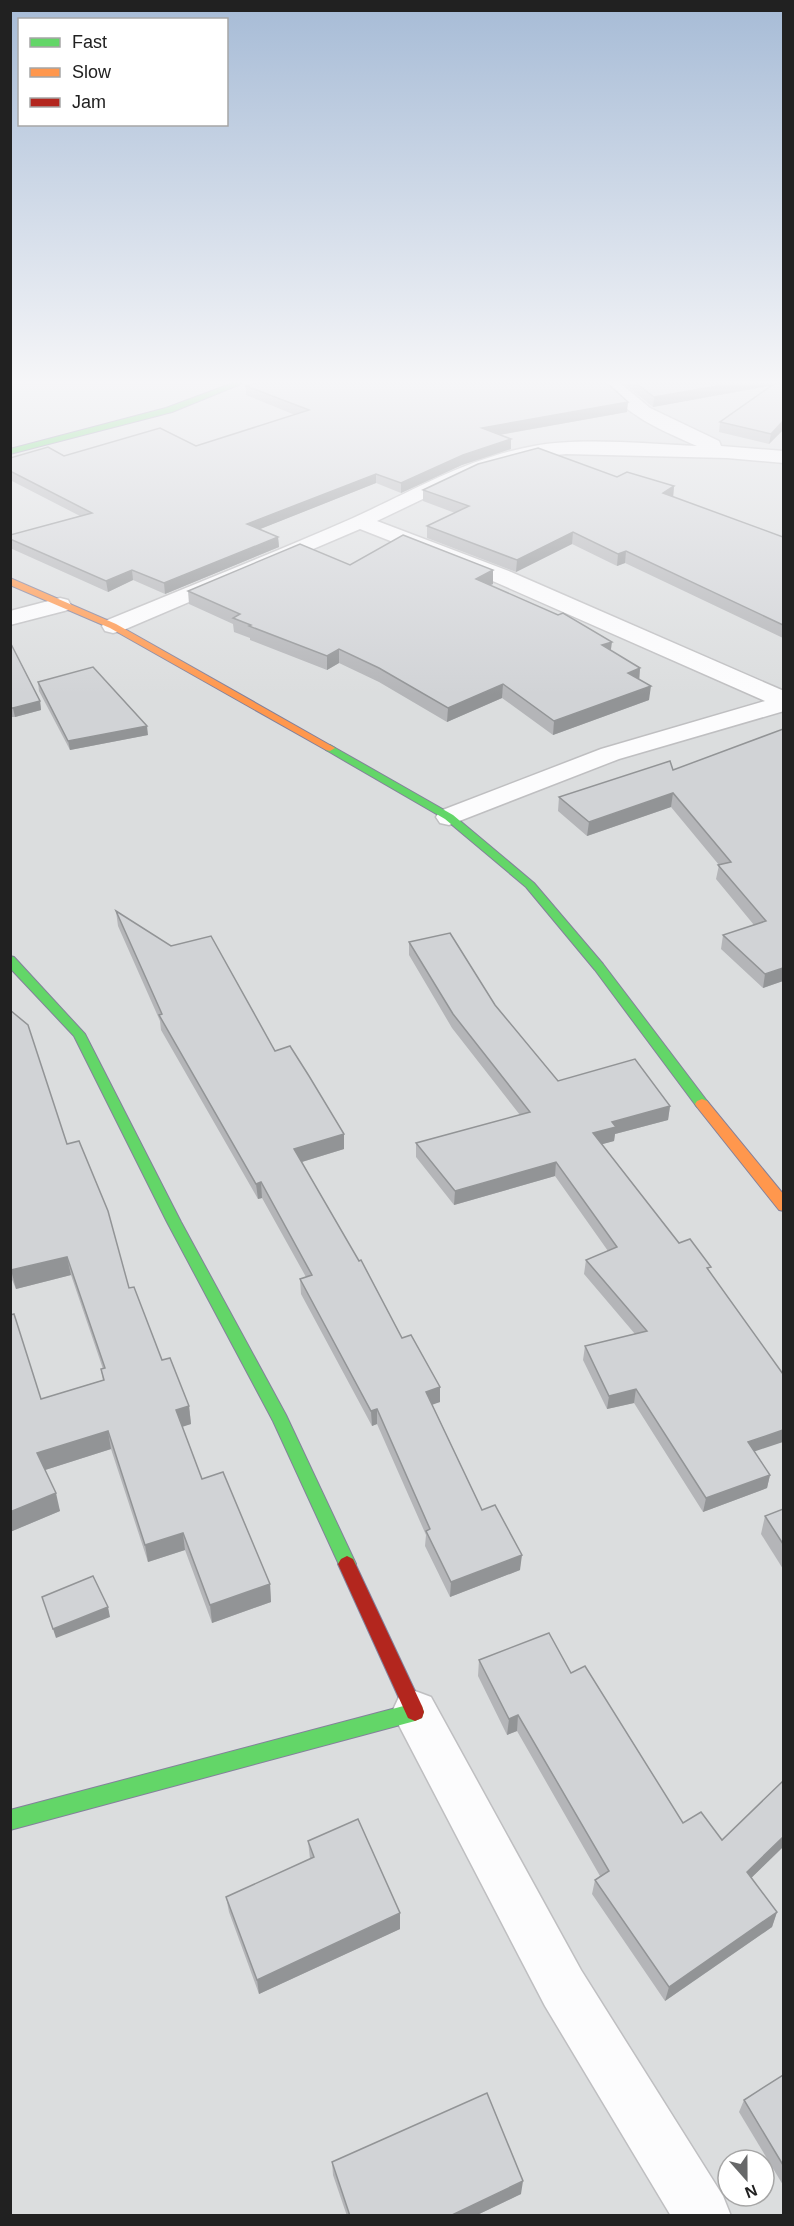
<svg xmlns="http://www.w3.org/2000/svg" width="794" height="2226" font-family="Helvetica,sans-serif">
<style>
.residential{fill:#dbddde;fill-rule:evenodd}
.lines{fill:none;stroke-linecap:round;stroke-linejoin:round}
.street-casing{stroke:#bfbfc1;stroke-width:3}
.fast-casing{stroke:#83819b;stroke-width:2}
.slow-casing{stroke:#83819b;stroke-width:2}
.jam-casing{stroke:#83819b;stroke-width:2}
.street{fill:#fcfcfd;fill-rule:evenodd}
.fast{fill:#63d668;fill-rule:evenodd}
.slow{fill:#ff974d;fill-rule:evenodd}
.jam{fill:#b3261e;fill-rule:evenodd}
.wall{fill:#b4b5b8}
.shaded-wall{fill:#929496}
.building{fill:#d1d3d6;stroke:#929496;stroke-width:1.5}
</style>
<rect width="100%" height="100%" fill="#eaecef"/>
<path class="residential" d="M 18,383 L 783,383 L 783,2215 L 11,2215 L 10,385 ZM 728,2160 L 764,2160 L 764,2196 L 728,2196 Z"/>
<g class="lines">
<g class="street-casing">
<g id="street">
<path d="M 602,383 L 620,383 L 650,408 L 719,441 L 721,446 L 784,451 L 784,463 L 727,458 L 566,454 L 535,457 L 477,473 L 377,521 L 511,572 L 784,691 L 784,711 L 619,759 L 449,825 L 440,823 L 436,817 L 440,811 L 601,749 L 765,701 L 495,582 L 360,529 L 121,631 L 113,633 L 105,631 L 102,626 L 105,621 C 187,587 271,554 353,518 C 413,491 467,458 534,446 C 581,437 648,444 697,446 C 663,431 624,415 602,383 Z"/>
<path d="M 60,598 L 68,600 L 71,605 L 68,610 L 10,625 L 10,611 Z"/>
<path d="M 415,1691 L 431,1697 L 581,1970 L 723,2196 L 731,2216 L 671,2216 L 545,2006 L 392,1712 L 399,1697 Z"/>
</g>
</g>
<g class="fast-casing">
<g id="fast">
<path d="M 233,383 L 243,383 L 172,412 L 10,454 L 10,449 L 166,408 Z"/>
<path d="M 330,745 L 453,815 L 534,883 L 603,964 L 707,1101 L 709,1104 L 707,1107 L 697,1107 L 595,970 L 526,887 L 445,819 L 326,750 L 325,748 Z"/>
<path d="M 10,956 L 14,957 L 85,1034 L 181,1222 L 286,1415 L 356,1564 L 353,1569 L 347,1572 L 341,1569 L 273,1421 L 167,1222 L 74,1036 L 10,968 Z"/>
<path d="M 415,1703 L 422,1706 L 424,1712 L 422,1718 L 415,1721 L 10,1830 L 10,1810 Z"/>
</g>
</g>
<g class="slow-casing">
<g id="slow">
<path d="M 10,578 L 116,624 L 335,748 L 330,751 L 326,750 L 110,628 L 10,585 Z"/>
<path d="M 702,1099 L 707,1101 L 784,1195 L 784,1211 L 779,1210 L 697,1107 L 695,1104 L 697,1101 Z"/>
</g>
</g>
<g class="jam-casing">
<path id="jam" d="M 347,1556 L 353,1559 L 422,1706 L 424,1712 L 422,1718 L 415,1721 L 408,1718 L 338,1564 L 341,1559 Z"/>
</g>
<use href="#street" class="street"/>
<use href="#fast" class="fast"/>
<use href="#slow" class="slow"/>
<use href="#jam" class="jam"/>
</g>
<g class="wall">
<path d="M 623,383 L 783,383 L 783,430 L 769,444 L 719,432 L 720,422 L 771,386 L 653,407 Z"/>
<path d="M 246,386 L 627,412 L 499,435 L 511,439 L 511,449 L 462,465 L 401,493 L 376,483 L 260,529 L 278,537 L 279,547 L 165,594 L 133,580 L 108,592 L 10,548 L 10,535 L 80,516 L 10,480 L 10,458 L 64,456 L 196,446 L 295,415 L 246,395 Z"/>
<path d="M 617,477 L 674,486 L 673,497 L 783,537 L 783,638 L 625,563 L 617,566 L 572,544 L 516,572 L 427,538 L 427,526 L 455,513 L 423,501 L 423,490 Z"/>
<path d="M 350,565 L 493,570 L 493,584 L 490,585 L 611,651 L 640,668 L 639,679 L 649,700 L 553,735 L 502,698 L 447,722 L 379,682 L 339,663 L 327,670 L 250,640 L 250,638 L 234,632 L 233,624 L 189,604 L 188,591 Z"/>
<path d="M 10,642 L 40,701 L 41,710 L 15,717 L 10,717 Z"/>
<path d="M 38,682 L 148,735 L 70,750 L 39,691 Z"/>
<path d="M 783,729 L 783,981 L 763,988 L 721,949 L 723,935 L 754,925 L 716,879 L 719,865 L 671,807 L 587,836 L 558,811 L 559,797 L 673,770 Z"/>
<path d="M 116,911 L 275,1051 L 344,1149 L 302,1162 L 402,1338 L 440,1402 L 432,1404 L 482,1510 L 520,1570 L 450,1597 L 425,1546 L 426,1535 L 377,1424 L 372,1426 L 301,1294 L 300,1279 L 306,1277 L 262,1198 L 258,1199 L 161,1030 L 160,1021 L 118,926 Z"/>
<path d="M 409,942 L 495,1005 L 558,1081 L 670,1106 L 668,1120 L 615,1134 L 614,1141 L 602,1144 L 679,1243 L 710,1272 L 755,1452 L 770,1475 L 767,1488 L 703,1512 L 634,1403 L 607,1409 L 583,1360 L 585,1346 L 635,1334 L 584,1274 L 586,1260 L 608,1251 L 555,1176 L 454,1205 L 416,1157 L 416,1143 L 520,1115 L 452,1028 L 409,955 Z"/>
<path d="M 10,1010 L 129,1288 L 162,1360 L 189,1406 L 191,1424 L 182,1426 L 202,1479 L 270,1584 L 271,1602 L 212,1623 L 185,1550 L 148,1562 L 111,1449 L 45,1470 L 60,1511 L 10,1532 L 41,1399 L 103,1380 L 101,1369 L 103,1369 L 71,1275 L 16,1289 L 10,1275 Z"/>
<path d="M 783,1509 L 783,1569 L 761,1534 L 765,1516 Z"/>
<path d="M 479,1660 L 571,1673 L 683,1823 L 722,1840 L 783,1781 L 783,1847 L 751,1878 L 777,1912 L 772,1927 L 665,2001 L 592,1894 L 595,1880 L 600,1876 L 517,1731 L 507,1735 L 478,1676 Z"/>
<path d="M 308,1841 L 400,1913 L 400,1929 L 259,1994 L 229,1912 L 226,1897 L 310,1859 Z"/>
<path d="M 783,2075 L 783,2185 L 739,2112 L 744,2100 Z"/>
<path d="M 332,2162 L 521,2194 L 475,2216 L 347,2216 L 333,2175 Z"/>
</g>
<g class="shaded-wall">
<path d="M 735,383 L 783,383 L 653,407 L 654,397 Z"/>
<path d="M 628,402 L 627,412 L 482,438 L 482,428 Z"/>
<path d="M 783,421 L 783,430 L 769,444 L 771,434 Z"/>
<path d="M 511,439 L 511,449 L 462,465 L 401,493 L 401,483 L 463,455 Z"/>
<path d="M 376,474 L 376,483 L 248,534 L 247,524 Z"/>
<path d="M 674,486 L 673,498 L 663,493 Z"/>
<path d="M 573,532 L 572,544 L 516,572 L 517,560 Z"/>
<path d="M 278,537 L 279,547 L 165,594 L 164,583 Z"/>
<path d="M 626,551 L 625,563 L 617,566 L 618,554 Z"/>
<path d="M 132,570 L 133,580 L 108,592 L 106,581 Z"/>
<path d="M 493,570 L 493,584 L 475,592 L 476,579 Z"/>
<path d="M 612,642 L 610,656 L 602,645 Z"/>
<path d="M 339,649 L 339,663 L 327,670 L 327,656 Z"/>
<path d="M 640,668 L 639,682 L 628,673 Z"/>
<path d="M 503,684 L 502,698 L 447,722 L 448,708 Z"/>
<path d="M 651,686 L 649,700 L 553,735 L 554,721 Z"/>
<path d="M 40,701 L 41,710 L 15,717 L 13,708 Z"/>
<path d="M 147,726 L 148,735 L 70,750 L 68,741 Z"/>
<path d="M 673,793 L 671,807 L 587,836 L 589,822 Z"/>
<path d="M 783,968 L 783,981 L 763,988 L 765,974 Z"/>
<path d="M 670,1106 L 668,1120 L 615,1134 L 614,1141 L 592,1147 L 593,1133 L 612,1122 Z"/>
<path d="M 344,1134 L 344,1149 L 295,1164 L 294,1149 Z"/>
<path d="M 556,1162 L 555,1176 L 454,1205 L 455,1191 Z"/>
<path d="M 261,1182 L 262,1198 L 258,1199 L 256,1184 Z"/>
<path d="M 67,1257 L 71,1275 L 16,1289 L 11,1270 Z"/>
<path d="M 440,1387 L 440,1402 L 426,1407 L 426,1392 Z"/>
<path d="M 636,1389 L 634,1403 L 607,1409 L 609,1396 Z"/>
<path d="M 189,1406 L 191,1424 L 179,1428 L 176,1410 Z"/>
<path d="M 377,1409 L 377,1424 L 372,1426 L 371,1411 Z"/>
<path d="M 783,1430 L 783,1442 L 744,1455 L 748,1442 Z"/>
<path d="M 108,1431 L 111,1449 L 42,1471 L 37,1453 Z"/>
<path d="M 770,1475 L 767,1488 L 703,1512 L 706,1498 Z"/>
<path d="M 56,1493 L 60,1511 L 10,1532 L 10,1512 Z"/>
<path d="M 183,1533 L 185,1550 L 148,1562 L 145,1545 Z"/>
<path d="M 522,1555 L 520,1570 L 450,1597 L 451,1582 Z"/>
<path d="M 270,1584 L 271,1602 L 212,1623 L 210,1605 Z"/>
<path d="M 108,1607 L 110,1617 L 56,1638 L 53,1629 Z"/>
<path d="M 518,1715 L 517,1731 L 507,1735 L 509,1719 Z"/>
<path d="M 783,1837 L 783,1847 L 742,1887 L 747,1872 Z"/>
<path d="M 777,1912 L 772,1927 L 665,2001 L 669,1987 Z"/>
<path d="M 400,1913 L 400,1929 L 259,1994 L 257,1980 Z"/>
<path d="M 523,2181 L 521,2194 L 475,2216 L 450,2216 Z"/>
</g>
<g class="building">
<path d="M 254,383 L 607,383 L 628,402 L 482,428 L 511,439 L 463,455 L 401,483 L 376,474 L 247,524 L 278,537 L 164,583 L 132,570 L 106,581 L 10,539 L 10,535 L 92,513 L 10,471 L 10,458 L 48,447 L 64,456 L 160,428 L 196,446 L 309,410 L 246,386 Z"/>
<path d="M 636,383 L 735,383 L 654,397 Z"/>
<path d="M 775,383 L 783,383 L 783,421 L 771,434 L 720,422 Z"/>
<path d="M 538,448 L 617,477 L 627,472 L 674,486 L 663,493 L 783,537 L 783,625 L 626,551 L 618,554 L 573,532 L 517,560 L 427,526 L 469,506 L 423,490 L 478,464 Z"/>
<path d="M 403,535 L 493,570 L 476,579 L 558,615 L 563,613 L 612,642 L 602,645 L 640,668 L 628,673 L 651,686 L 554,721 L 503,684 L 448,708 L 379,668 L 339,649 L 327,656 L 249,626 L 251,625 L 233,618 L 240,614 L 188,591 L 300,544 L 350,565 Z"/>
<path d="M 10,642 L 40,701 L 13,708 L 10,708 Z"/>
<path d="M 93,667 L 147,726 L 68,741 L 38,682 Z"/>
<path d="M 783,729 L 783,968 L 765,974 L 723,935 L 766,921 L 718,865 L 731,862 L 673,793 L 589,822 L 559,797 L 670,761 L 673,770 Z"/>
<path d="M 116,911 L 171,946 L 211,936 L 275,1051 L 290,1046 L 309,1076 L 344,1134 L 294,1149 L 359,1261 L 361,1260 L 402,1338 L 411,1335 L 440,1387 L 426,1392 L 482,1510 L 495,1505 L 522,1555 L 451,1582 L 426,1531 L 430,1529 L 377,1409 L 371,1411 L 300,1279 L 312,1275 L 261,1182 L 256,1184 L 159,1015 L 162,1014 Z"/>
<path d="M 450,933 L 495,1005 L 558,1081 L 635,1059 L 670,1106 L 612,1122 L 616,1127 L 593,1133 L 679,1243 L 690,1239 L 711,1267 L 707,1268 L 783,1374 L 783,1430 L 748,1442 L 770,1475 L 706,1498 L 636,1389 L 609,1396 L 585,1346 L 647,1331 L 586,1260 L 617,1247 L 556,1162 L 455,1191 L 416,1143 L 530,1112 L 453,1014 L 409,942 Z"/>
<path d="M 10,1010 L 28,1025 L 67,1144 L 79,1141 L 108,1211 L 129,1288 L 134,1287 L 162,1360 L 170,1358 L 189,1406 L 176,1410 L 202,1479 L 223,1472 L 270,1584 L 210,1605 L 183,1533 L 145,1545 L 108,1431 L 37,1453 L 56,1493 L 10,1512 L 10,1315 L 14,1314 L 41,1399 L 104,1380 L 101,1369 L 105,1368 L 67,1257 L 11,1270 L 10,1268 Z"/>
<path d="M 783,1509 L 783,1544 L 765,1516 Z"/>
<path d="M 93,1576 L 108,1607 L 53,1629 L 42,1597 Z"/>
<path d="M 549,1633 L 571,1673 L 585,1666 L 683,1823 L 701,1812 L 722,1840 L 783,1781 L 783,1837 L 747,1872 L 777,1912 L 669,1987 L 595,1880 L 609,1871 L 518,1715 L 509,1719 L 479,1660 Z"/>
<path d="M 358,1819 L 400,1913 L 257,1980 L 226,1897 L 314,1857 L 308,1841 Z"/>
<path d="M 783,2075 L 783,2165 L 744,2100 Z"/>
<path d="M 487,2093 L 523,2181 L 450,2216 L 350,2216 L 332,2162 Z"/>
</g>
<linearGradient id="sky" x2="0" y2="1"><stop stop-color="#a6bbd6"/><stop offset="0.55" stop-color="#f6f6f8"/><stop offset="1" stop-color="#f6f6f8" stop-opacity="0"/></linearGradient>
<rect width="794" height="695" fill="url(#sky)"/>
<rect width="794" height="2226" fill="none" stroke="#212121" stroke-width="24"/>
<rect x="18" y="18" width="210" height="108" fill="#ffffff" stroke="#a6a6a6" stroke-width="1.5"/>
<rect x="30" y="38" width="30" height="9" fill="#63d668" stroke="#a6a6a6" stroke-width="1.5"/>
<text x="72" y="48" font-size="18" fill="#212121">Fast</text>
<rect x="30" y="68" width="30" height="9" fill="#ff974d" stroke="#a6a6a6" stroke-width="1.5"/>
<text x="72" y="78" font-size="18" fill="#212121">Slow</text>
<rect x="30" y="98" width="30" height="9" fill="#b3261e" stroke="#a6a6a6" stroke-width="1.5"/>
<text x="72" y="108" font-size="18" fill="#212121">Jam</text>
<g transform="translate(746 2178) rotate(159)"><circle r="28" fill="#ffffff" stroke="#a6a6a6" stroke-width="1.5"/>
<path d="M0-4.5L10 22L0 15L-10 22Z" fill="#676869"/>
<text y="-9" font-size="16" font-weight="bold" text-anchor="middle" fill="#212121">N</text>
</g>
</svg>
